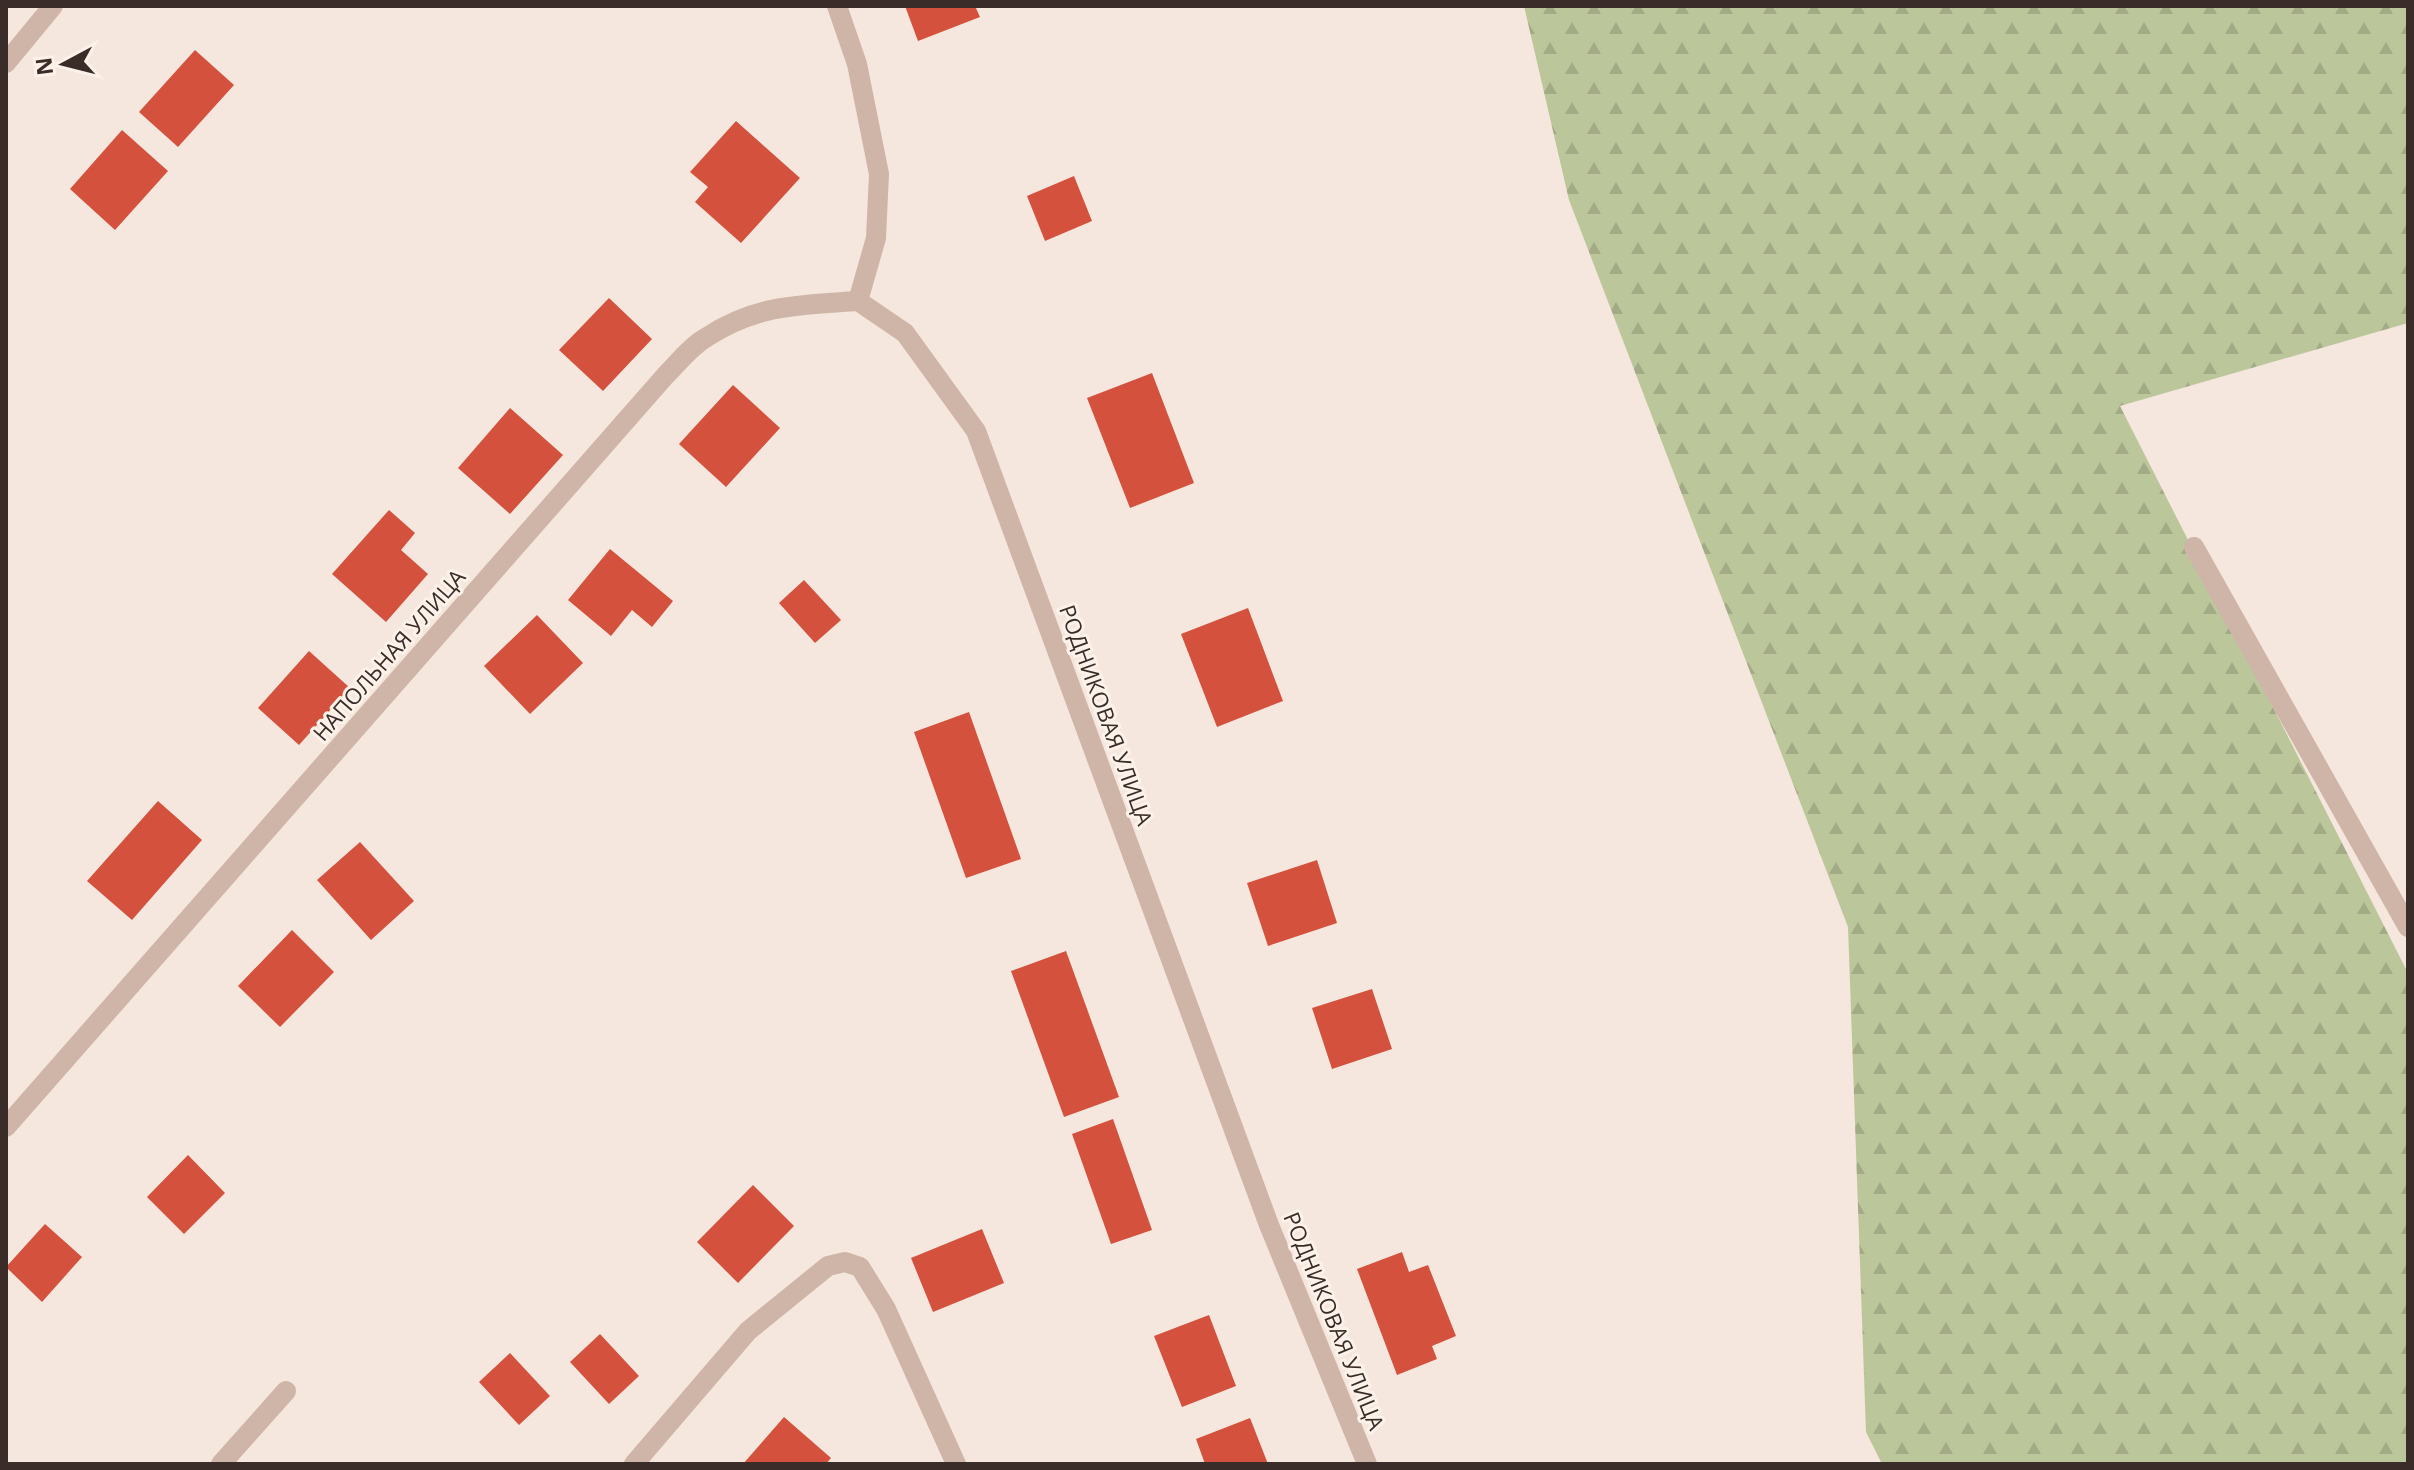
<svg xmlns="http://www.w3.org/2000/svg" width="2414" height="1470" font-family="'Open Sans',sans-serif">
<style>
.forest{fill:url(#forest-firs)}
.building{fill:#d3513d}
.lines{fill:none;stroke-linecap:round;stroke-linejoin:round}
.minor{stroke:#cfb5a7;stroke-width:20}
.labels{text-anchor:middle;stroke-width:6;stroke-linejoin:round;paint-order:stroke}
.street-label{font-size:22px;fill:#3a2c28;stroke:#fcf2ea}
</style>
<defs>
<pattern id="forest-firs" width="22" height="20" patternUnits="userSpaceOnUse" patternTransform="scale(2)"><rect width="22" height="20" fill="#bcc69b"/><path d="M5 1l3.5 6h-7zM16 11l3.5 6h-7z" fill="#a2aa86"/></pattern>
</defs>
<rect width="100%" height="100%" fill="#f5e7dd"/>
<path class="forest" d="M 1524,6 L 2408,6 L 2408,323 L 2120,406 L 2408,973 L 2408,1464 L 1882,1464 L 1866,1432 L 1848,927 L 1569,200 Z"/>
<g class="building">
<path d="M 905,6 L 975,6 L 980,17 L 918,41 Z"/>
<path d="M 195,50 L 234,85 L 178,147 L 139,112 Z"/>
<path d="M 736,121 L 800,178 L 741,243 L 695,202 L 708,187 L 690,172 Z"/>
<path d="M 122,130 L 168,171 L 115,230 L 70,189 Z"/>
<path d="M 1074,176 L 1092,221 L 1045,241 L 1027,196 Z"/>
<path d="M 609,298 L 652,339 L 603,391 L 559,350 Z"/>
<path d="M 1152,373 L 1194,483 L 1130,508 L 1087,398 Z"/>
<path d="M 733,385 L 780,428 L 726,487 L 679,444 Z"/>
<path d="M 510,408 L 563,455 L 510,514 L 458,468 Z"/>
<path d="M 389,510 L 415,533 L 401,550 L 428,574 L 386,622 L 332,574 Z"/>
<path d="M 610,549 L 673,601 L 652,627 L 632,610 L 611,636 L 568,600 Z"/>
<path d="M 804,580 L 841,620 L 815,643 L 779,603 Z"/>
<path d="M 1248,608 L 1283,701 L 1217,727 L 1181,634 Z"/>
<path d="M 537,615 L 583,663 L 530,714 L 484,666 Z"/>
<path d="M 309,651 L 350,688 L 299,745 L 258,708 Z"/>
<path d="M 969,712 L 1021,859 L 966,878 L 914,732 Z"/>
<path d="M 158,801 L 202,840 L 132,920 L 87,881 Z"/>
<path d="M 360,842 L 414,901 L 371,940 L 317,880 Z"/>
<path d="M 1317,860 L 1337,923 L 1268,946 L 1247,883 Z"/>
<path d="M 292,930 L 334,972 L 280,1027 L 238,986 Z"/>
<path d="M 1066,951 L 1119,1097 L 1064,1117 L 1011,971 Z"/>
<path d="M 1372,989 L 1392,1049 L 1332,1069 L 1312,1008 Z"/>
<path d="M 1113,1119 L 1152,1230 L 1111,1244 L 1072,1134 Z"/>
<path d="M 188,1155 L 225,1193 L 184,1234 L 147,1197 Z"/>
<path d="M 753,1185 L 794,1226 L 738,1283 L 697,1242 Z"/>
<path d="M 45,1224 L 82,1257 L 42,1302 L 6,1267 Z"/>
<path d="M 982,1229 L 1004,1283 L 933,1312 L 911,1258 Z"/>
<path d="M 1402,1252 L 1409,1272 L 1428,1265 L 1456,1336 L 1432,1346 L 1437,1359 L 1397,1375 L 1357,1269 Z"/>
<path d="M 1209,1315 L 1236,1386 L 1182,1407 L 1154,1336 Z"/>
<path d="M 600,1334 L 639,1376 L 609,1404 L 570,1362 Z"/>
<path d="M 510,1353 L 550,1396 L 519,1425 L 479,1382 Z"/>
<path d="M 784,1417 L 831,1458 L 826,1464 L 743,1464 Z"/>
<path d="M 1250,1418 L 1268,1464 L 1205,1464 L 1196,1439 Z"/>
</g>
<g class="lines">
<g class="minor">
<path d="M 837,6 L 857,64 L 879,174 L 876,238 L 858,301"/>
<path d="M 6,63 L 53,6"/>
<path d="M 858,301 L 905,333 L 976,431 L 1269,1225 L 1367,1464"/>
<path d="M 2194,547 L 2408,927"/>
<path d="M 6,1127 L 665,376 C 678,363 691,346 707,337 C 757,304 801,305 858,301"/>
<path d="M 221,1464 L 286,1391"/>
<path d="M 634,1464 L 748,1331 L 828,1266 L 845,1262 L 860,1267 L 886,1309 L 956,1464"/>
</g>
</g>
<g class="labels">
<g class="street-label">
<text transform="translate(389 655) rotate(-49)" y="8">НАПОЛЬНАЯ УЛИЦА</text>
<text transform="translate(1106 715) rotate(70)" y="8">РОДНИКОВАЯ УЛИЦА</text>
<text transform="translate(1334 1321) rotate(68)" y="8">РОДНИКОВАЯ УЛИЦА</text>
</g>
</g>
<rect width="2414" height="1470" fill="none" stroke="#3a2c28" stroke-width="16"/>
<g transform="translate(64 64) rotate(263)" stroke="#fcf2ea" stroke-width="6" paint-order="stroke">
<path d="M0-6L14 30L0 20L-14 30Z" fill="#3a2c28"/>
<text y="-12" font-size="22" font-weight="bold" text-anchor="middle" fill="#3a2c28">N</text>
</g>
</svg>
